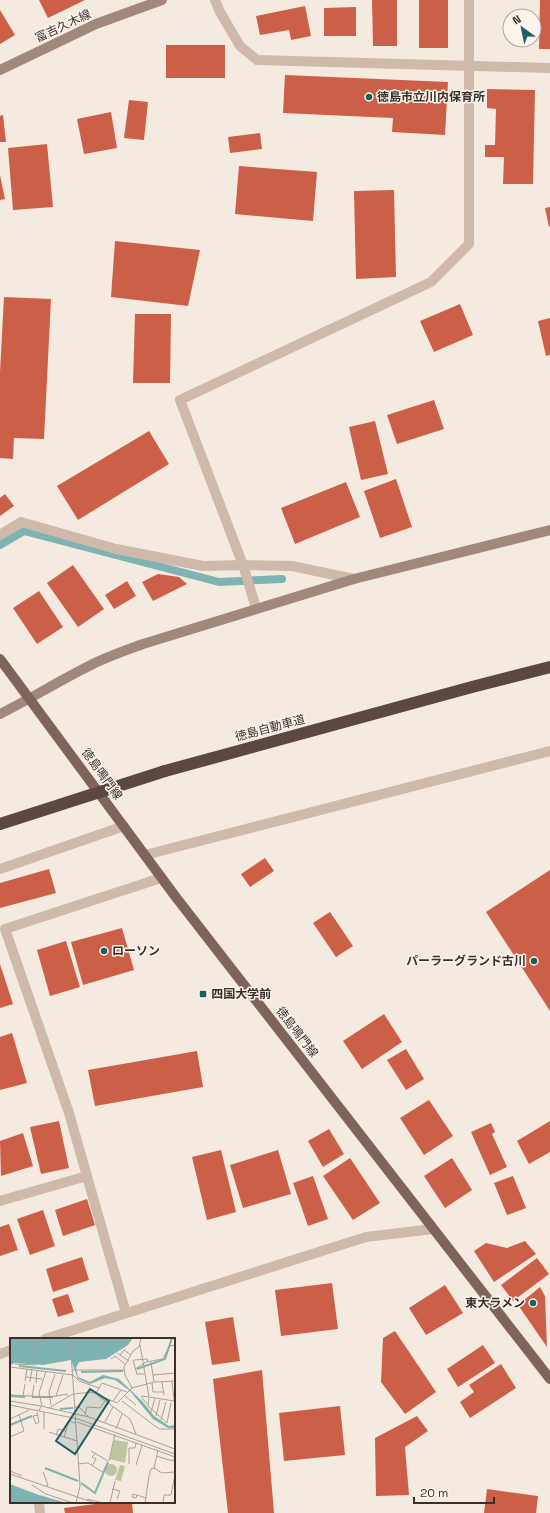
<svg xmlns="http://www.w3.org/2000/svg" width="550" height="1513" font-family="'Space Grotesk','Noto Sans JP',sans-serif">
<style>
.lines{fill:none;stroke-linecap:round;stroke-linejoin:round}
.stream{stroke:#7db3b2;stroke-width:8}
.building{fill:#cc5f47}
.street{stroke:#ceb9ab;stroke-width:10}
.secondary{stroke:#a2877c;stroke-width:10}
.primary{stroke:#7e645b;stroke-width:10}
.highway{stroke:#5d4841;stroke-width:12}
.highway-bridge{stroke:#5d4841;stroke-width:12}
.poi-dot{fill:#1d6060;stroke:#fbf4ed;stroke-width:1.5}
.labels{text-anchor:middle;stroke-width:3;stroke-linejoin:round;paint-order:stroke}
.street-label{font-size:12px;fill:#3b2f2a;stroke:#fbf4ed}
.poi-label{font-size:12px;font-weight:bold;fill:#3b2f2a;stroke:#fbf4ed;text-anchor:start}
.inset-river{fill:none;stroke:#7db3b2;stroke-width:2}
.inset-road{fill:none;stroke:#ab9f97;stroke-width:1}
.view{fill:#1d6060;fill-opacity:0.15;stroke:#1d6060;stroke-width:2}
.inset-edge{fill:none;stroke:#3b2f2a;stroke-width:2}
</style>
<rect width="100%" height="100%" fill="#f5eae0"/>
<g class="lines">
<path class="stream" d="M 0,545 L 24,531 L 219,582 L 282,579"/>
</g>
<g class="building">
<path d="M 39,0 L 85,0 L 48,18 Z"/>
<path d="M 372,0 L 397,0 L 397,46 L 373,46 Z"/>
<rect x="419" y="0" width="29" height="48"/>
<path d="M 540,0 L 550,0 L 550,49 L 539,49 Z"/>
<path d="M 305,6 L 311,36 L 291,40 L 289,30 L 260,35 L 256,16 Z"/>
<path d="M 356,7 L 356,36 L 324,36 L 324,8 Z"/>
<path d="M 0,10 L 15,35 L 0,44 Z"/>
<rect x="166" y="45" width="59" height="33"/>
<path d="M 285,75 L 448,82 L 445,135 L 392,132 L 393,118 L 283,113 Z"/>
<path d="M 487,89 L 535,90 L 533,184 L 503,184 L 504,157 L 485,157 L 485,145 L 495,145 L 496,109 L 487,108 Z"/>
<path d="M 129,100 L 148,102 L 144,140 L 124,138 Z"/>
<path d="M 111,112 L 117,148 L 84,154 L 77,119 Z"/>
<path d="M 3,115 L 6,142 L 0,142 L 0,116 Z"/>
<path d="M 260,133 L 262,149 L 230,153 L 228,137 Z"/>
<path d="M 47,144 L 53,207 L 13,210 L 8,148 Z"/>
<path d="M 239,166 L 317,172 L 313,221 L 235,214 Z"/>
<path d="M 0,175 L 5,199 L 0,200 Z"/>
<path d="M 394,190 L 396,277 L 356,279 L 354,191 Z"/>
<path d="M 550,207 L 550,226 L 549,227 L 545,208 Z"/>
<path d="M 115,241 L 200,250 L 188,306 L 111,297 Z"/>
<path d="M 4,297 L 51,299 L 44,439 L 14,438 L 13,459 L 0,458 L 0,372 Z"/>
<path d="M 460,304 L 473,335 L 434,352 L 420,321 Z"/>
<path d="M 135,314 L 171,314 L 170,383 L 133,383 Z"/>
<path d="M 550,318 L 550,355 L 546,356 L 538,321 Z"/>
<path d="M 434,400 L 444,429 L 397,444 L 387,415 Z"/>
<path d="M 375,421 L 388,474 L 361,480 L 349,427 Z"/>
<path d="M 149,431 L 169,464 L 78,520 L 57,486 Z"/>
<path d="M 396,479 L 412,527 L 380,538 L 364,491 Z"/>
<path d="M 346,482 L 360,517 L 295,544 L 281,508 Z"/>
<path d="M 5,494 L 14,506 L 0,516 L 0,498 Z"/>
<path d="M 73,565 L 104,609 L 78,627 L 47,583 Z"/>
<path d="M 158,574 L 179,577 L 187,584 L 153,601 L 142,582 Z"/>
<path d="M 127,581 L 136,596 L 114,609 L 105,595 Z"/>
<path d="M 39,591 L 63,627 L 37,644 L 13,608 Z"/>
<path d="M 265,858 L 274,871 L 250,887 L 241,874 Z"/>
<path d="M 49,869 L 56,893 L 0,908 L 0,883 Z"/>
<path d="M 550,870 L 550,1011 L 486,912 Z"/>
<path d="M 330,912 L 353,946 L 336,957 L 313,923 Z"/>
<path d="M 122,928 L 134,970 L 83,985 L 71,942 Z"/>
<path d="M 66,941 L 80,987 L 50,996 L 37,950 Z"/>
<path d="M 0,964 L 13,1004 L 0,1008 Z"/>
<path d="M 384,1014 L 402,1042 L 362,1069 L 343,1041 Z"/>
<path d="M 12,1033 L 27,1083 L 0,1090 L 0,1037 Z"/>
<path d="M 406,1049 L 424,1079 L 406,1090 L 387,1060 Z"/>
<path d="M 197,1051 L 203,1087 L 95,1106 L 88,1070 Z"/>
<path d="M 429,1100 L 453,1136 L 424,1155 L 400,1118 Z"/>
<path d="M 59,1121 L 69,1168 L 41,1174 L 30,1127 Z"/>
<path d="M 550,1121 L 550,1152 L 529,1164 L 517,1141 Z"/>
<path d="M 491,1123 L 495,1132 L 492,1134 L 507,1167 L 490,1175 L 471,1132 Z"/>
<path d="M 329,1129 L 344,1154 L 323,1167 L 308,1141 Z"/>
<path d="M 23,1133 L 33,1166 L 1,1176 L 0,1141 Z"/>
<path d="M 221,1150 L 236,1212 L 207,1220 L 192,1157 Z"/>
<path d="M 278,1150 L 291,1194 L 243,1208 L 230,1165 Z"/>
<path d="M 350,1158 L 380,1203 L 353,1220 L 323,1176 Z"/>
<path d="M 452,1158 L 472,1190 L 445,1208 L 424,1176 Z"/>
<path d="M 313,1176 L 328,1219 L 308,1226 L 293,1183 Z"/>
<path d="M 513,1176 L 526,1208 L 507,1215 L 494,1183 Z"/>
<path d="M 87,1199 L 95,1225 L 63,1236 L 55,1210 Z"/>
<path d="M 43,1210 L 55,1246 L 30,1255 L 17,1219 Z"/>
<path d="M 9,1224 L 18,1250 L 0,1256 L 0,1227 Z"/>
<path d="M 525,1241 L 536,1254 L 494,1282 L 474,1251 L 486,1243 L 507,1248 Z"/>
<path d="M 82,1257 L 89,1280 L 53,1292 L 46,1269 Z"/>
<path d="M 537,1258 L 549,1274 L 513,1301 L 501,1285 Z"/>
<path d="M 332,1283 L 338,1329 L 281,1336 L 275,1290 Z"/>
<path d="M 445,1285 L 463,1313 L 426,1335 L 409,1308 Z"/>
<path d="M 540,1287 L 545,1296 L 547,1347 L 518,1305 Z"/>
<path d="M 68,1294 L 74,1312 L 58,1317 L 52,1299 Z"/>
<path d="M 233,1317 L 240,1361 L 212,1365 L 205,1322 Z"/>
<path d="M 395,1331 L 436,1392 L 405,1414 L 381,1382 L 383,1338 Z"/>
<path d="M 483,1345 L 495,1363 L 458,1387 L 447,1369 Z"/>
<path d="M 501,1364 L 516,1388 L 470,1418 L 460,1402 L 474,1392 L 469,1385 Z"/>
<path d="M 262,1370 L 274,1513 L 228,1513 L 213,1379 Z"/>
<path d="M 340,1406 L 345,1455 L 284,1461 L 279,1413 Z"/>
<path d="M 417,1416 L 428,1431 L 405,1447 L 409,1495 L 376,1496 L 375,1438 Z"/>
<path d="M 487,1489 L 538,1496 L 536,1513 L 484,1513 Z"/>
<path d="M 111,1502 L 132,1502 L 133,1513 L 65,1513 L 64,1508 Z"/>
</g>
<g class="lines">
<g class="street">
<path d="M 215,0 L 220,12 L 240,46 L 257,60 L 550,68"/>
<path d="M 0,535 L 21,522 L 116,549 L 203,566 L 243,565 L 256,608"/>
<path d="M 354,579 L 292,566 L 243,565 L 180,400 L 431,282 L 469,244 L 469,0"/>
<path d="M 145,855 L 550,751"/>
<path d="M 0,869 L 124,826"/>
<path d="M 0,1201 L 87,1176"/>
<path d="M 126,1313 L 69,1113 L 5,929 L 161,878"/>
<path d="M 45,1339 L 366,1237 L 433,1229"/>
<path d="M 0,1354 L 11,1350"/>
<path d="M 39,1502 L 40,1513"/>
</g>
<g class="secondary">
<path d="M 0,70 L 96,24 L 162,0"/>
<path d="M 0,714 C 30,699 59,681 89,666 C 106,657 124,651 143,644 L 354,579 L 550,530"/>
</g>
<path class="primary" d="M 0,659 L 175,896 L 550,1379"/>
<path class="highway" d="M 165,771 L 472,687 L 550,667"/>
<path class="highway-bridge" d="M 0,824 L 165,771"/>
</g>
<g class="poi-dot">
<circle cx="369" cy="97" r="4"/>
<circle cx="104" cy="951" r="4"/>
<circle cx="534" cy="961" r="4"/>
<rect x="199" y="990" width="8" height="8" rx="2"/>
<circle cx="533" cy="1303" r="4"/>
</g>
<g class="labels">
<g class="street-label">
<text transform="translate(63 26) rotate(-25)" y="4">富吉久木線</text>
<text transform="translate(270 728) rotate(-15)" y="4">徳島自動車道</text>
<text transform="translate(102 774) rotate(54)" y="4">徳島鳴門線</text>
<text transform="translate(297 1032) rotate(52)" y="4">徳島鳴門線</text>
</g>
<g class="poi-label">
<text x="377" y="101">徳島市立川内保育所</text>
<text x="112" y="955">ローソン</text>
<text x="526" y="965" text-anchor="end">パーラーグランド古川</text>
<text x="211" y="998">四国大学前</text>
<text x="525" y="1307" text-anchor="end">東大ラメン</text>
</g>
</g>
<g transform="translate(10 1338)">
<rect width="165" height="165" fill="#f5eae0"/>
<path d="M 104,102 L 118,104 L 115,125 L 100,121 ZM95 132a6 6 0 1 1 12 0a6 6 0 1 1-12 0ZM 110,127 L 115,128 L 111,143 L 105,142 Z" fill="#bbc59f"/>
<path d="M 0,0 L 123,0 L 118,7 L 96,21 L 69,24 L 66,30 L 68,39 L 80,44 L 93,37 L 109,41 L 133,64 L 144,78 L 159,88 L 165,87 L 165,90 L 158,90 L 143,81 L 120,53 L 105,42 L 95,40 L 80,46 L 68,41 L 61,22 L 33,27 L 5,25 L 0,27 ZM 0,146 L 29,157 L 57,165 L 0,165 Z" fill="#7db3b2"/>
<path class="inset-river" d="M 9,28 L 56,33M 127,31 L 155,21 L 162,0M 71,34 L 113,33M 1,58 L 15,59M 22,59 L 43,59M 50,71 L 63,70M 0,87 L 22,78M 35,130 L 68,143M 71,145 L 85,155 L 98,124"/>
<path class="inset-road" d="M 60,0 L 70,148 L 66,165M 130,7 L 139,59 L 138,68 L 157,85 L 161,65M 107,15 L 119,23M 110,17 L 114,12 L 121,17M 101,21 L 105,18 L 116,27M 123,22 L 127,36 L 134,36M 124,22 L 137,21 L 138,24M 141,24 L 144,44M 5,26 L 25,27 L 27,0M 0,29 L 63,37M 125,31 L 136,24 L 153,21 L 159,8 L 165,7M 62,32 L 114,32M 63,37 L 69,43 L 89,50M 143,37 L 165,35M 16,39 L 32,41M 15,43 L 17,31M 20,44 L 22,31M 152,44 L 154,57M 162,44 L 165,69M 26,45 L 27,32M 142,45 L 143,54 L 154,54M 122,50 L 115,37 L 114,29 L 123,13 L 129,9 L 131,0M 86,55 L 92,45 L 111,52M 64,56 L 82,54 L 107,65 L 122,50 L 144,44 L 165,43M 0,57 L 40,59 L 57,56 L 58,58M 87,57 L 120,81 L 126,96M 13,58 L 15,46M 46,58 L 53,37M 115,58 L 126,67M 22,59 L 24,47M 139,59 L 164,63M 0,63 L 31,68M 103,63 L 111,52 L 117,54M 112,63 L 149,91 L 165,91M 137,66 L 132,60 L 132,58 L 138,59M 0,67 L 68,81 L 165,116M 41,67 L 39,54 L 45,36M 32,68 L 29,55 L 36,33M 64,69 L 69,69 L 75,75M 39,70 L 79,79 L 165,111M 29,73 L 31,68 L 39,70 L 63,56M 27,74 L 29,84 L 26,86 L 23,78 L 28,77M 34,74 L 34,91M 141,74 L 145,60M 78,78 L 75,76 L 77,69 L 90,70 L 95,63M 146,78 L 150,62M 0,81 L 19,72M 151,82 L 156,64M 67,84 L 165,119M 95,84 L 103,69M 106,91 L 112,76M 39,94 L 67,103M 46,97 L 48,91 L 56,93M 0,99 L 14,93 L 9,77M 54,99 L 59,83 L 65,85M 81,113 L 98,123M 146,118 L 163,123 L 165,119M 99,123 L 105,96M 68,126 L 78,125 L 94,135M 119,126 L 119,110 L 125,110 L 126,105M 126,127 L 132,107M 82,128 L 86,121 L 82,119 L 85,116M 144,130 L 152,135 L 165,134M 0,133 L 12,138M 33,134 L 38,147 L 36,148M 0,136 L 85,165M 22,147 L 36,156 L 63,165M 102,151 L 110,153 L 107,161M 127,157 L 126,160 L 122,159 L 123,156 L 127,157 L 136,160M 77,161 L 93,165M 100,165 L 105,143M 135,165 L 139,138 L 141,131 L 144,130 L 148,112M 153,165 L 154,157 L 161,157 L 165,137"/>
<path class="view" d="M 80,51 L 99,63 L 65,116 L 46,103 Z"/>
<rect width="165" height="165" class="inset-edge"/>
</g>
<g transform="translate(522 28) rotate(327)"><circle r="19" fill="#fbf4ed" stroke="#aea59f"/>
<path d="M0-3L7 15L0 10L-7 15Z" fill="#1d6060"/>
<text y="-6" font-size="11" font-weight="bold" text-anchor="middle" fill="#3b2f2a">N</text>
</g>
<path d="M414 1497v6h80v-6" fill="none" stroke="#3b2f2a" stroke-width="2"/>
<text x="420" y="1497" font-size="12" fill="#3b2f2a" stroke="#fbf4ed" stroke-width="3" paint-order="stroke">20 m</text>
</svg>
